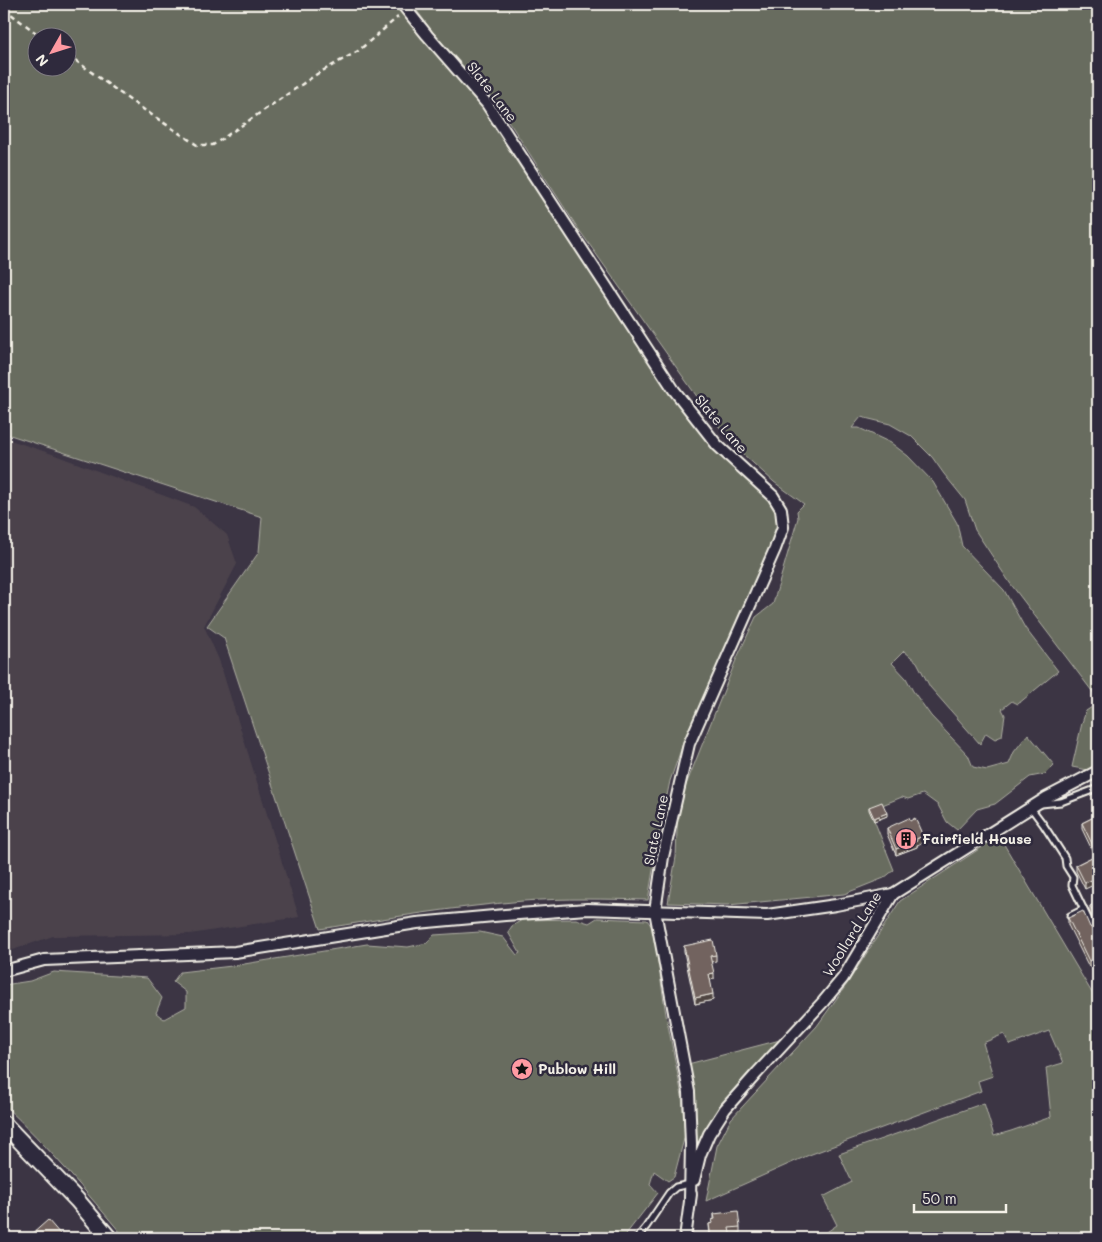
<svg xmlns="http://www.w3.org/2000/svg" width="1102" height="1242" font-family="Mali,sans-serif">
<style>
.built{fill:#4c434c}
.green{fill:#686c5e;stroke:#aeaea3;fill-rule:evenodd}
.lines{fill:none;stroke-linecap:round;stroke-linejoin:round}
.lane-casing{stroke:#f4f1e8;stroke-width:9}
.street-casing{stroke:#f4f1e8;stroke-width:14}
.secondary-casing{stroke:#f4f1e8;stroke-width:19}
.path{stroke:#f4f1e8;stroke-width:2.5;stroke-dasharray:5 4;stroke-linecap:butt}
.lane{stroke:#2f2a3d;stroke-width:5}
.street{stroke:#2f2a3d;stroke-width:10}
.secondary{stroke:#2f2a3d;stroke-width:15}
.wall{fill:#625552;stroke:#f4f1e8}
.shaded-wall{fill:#504542;stroke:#f4f1e8}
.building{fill:#72635f;stroke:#f4f1e8}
.labels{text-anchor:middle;stroke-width:5;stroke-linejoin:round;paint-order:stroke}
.street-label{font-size:14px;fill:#f4f1e8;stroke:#2f2a3d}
.poi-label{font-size:14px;font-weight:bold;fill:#f4f1e8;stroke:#2f2a3d;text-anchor:start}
</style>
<rect width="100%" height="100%" fill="#3c3544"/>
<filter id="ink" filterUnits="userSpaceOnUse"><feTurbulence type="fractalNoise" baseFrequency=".02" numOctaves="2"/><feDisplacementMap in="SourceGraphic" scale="10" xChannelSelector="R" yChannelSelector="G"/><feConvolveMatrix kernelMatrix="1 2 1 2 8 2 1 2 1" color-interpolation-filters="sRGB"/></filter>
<g filter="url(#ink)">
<path class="built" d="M 4,438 L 52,454 L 194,507 L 227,535 L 237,564 L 204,626 L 219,660 L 299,917 L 190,934 L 53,936 L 4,953 Z"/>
<g class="green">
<path d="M 4,4 L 395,4 L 413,27 L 482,107 L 670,393 L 715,449 L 768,500 L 775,510 L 778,528 L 683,744 L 670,781 L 659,834 L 648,900 C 606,899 564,898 523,901 C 455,907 387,918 320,929 L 224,638 L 207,626 L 259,552 L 262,517 L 4,433 ZM 38,38 L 68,38 L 68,68 L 38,68 Z"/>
<path d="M 412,4 L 1098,4 L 1098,699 L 1010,583 L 975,530 L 965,500 L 944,474 L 932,457 L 911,436 L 890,424 L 861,417 L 852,428 L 859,428 L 891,443 L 908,456 L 933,482 L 957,523 L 962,546 L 1004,590 L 1025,628 L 1058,671 L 1018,704 L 1012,701 L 1002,709 L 1005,715 L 1002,736 L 995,739 L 986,733 L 980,744 L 930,687 L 917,662 L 904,651 L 892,663 L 906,678 L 913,691 L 931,716 L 968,755 L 973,767 L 987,770 L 1009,764 L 1014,752 L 1028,734 L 1054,765 L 1045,774 L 1030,777 L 995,804 L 977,809 L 957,830 L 947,822 L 938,805 L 923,794 L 908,799 L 902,797 L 870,810 L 894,870 L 884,878 L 844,894 L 728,905 L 668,903 L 676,857 L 678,805 L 736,660 L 756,617 L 773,604 L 798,518 L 797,511 L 804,504 L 774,482 L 733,445 L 698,398 L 577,227 L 511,125 L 490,96 L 432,31 Z"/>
<path d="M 1098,703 L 1098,762 L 1088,770 L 1072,767 L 1082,723 L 1086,711 Z"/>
<path d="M 999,836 L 1098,1003 L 1098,1238 L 818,1238 L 837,1225 L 823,1197 L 852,1182 L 839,1154 L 984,1103 L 994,1136 L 1011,1131 L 1051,1117 L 1046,1068 L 1063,1063 L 1049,1031 L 1010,1045 L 1004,1034 L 983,1043 L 993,1076 L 978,1081 L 981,1091 L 809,1155 L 706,1201 L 717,1146 L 731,1119 L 817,1026 L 847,984 L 900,901 Z"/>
<path d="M 597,918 L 647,920 L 653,928 L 666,1015 L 682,1096 L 685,1135 L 674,1177 L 668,1181 L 654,1171 L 650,1184 L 658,1193 L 623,1238 L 125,1238 C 86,1192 48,1146 4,1105 L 4,985 L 30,981 L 54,972 L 147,978 L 162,998 L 156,1013 L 164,1019 L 186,1007 L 186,992 L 173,982 L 180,972 L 232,966 L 367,944 L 408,947 L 427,943 L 434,935 L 480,932 L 503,937 L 517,955 L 520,953 L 508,932 L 512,926 L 522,920 L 576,919 L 589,923 Z"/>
<path d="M 780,1040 L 730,1095 L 713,1117 L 699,1145 L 698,1145 L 694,1143 L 693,1140 L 695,1112 L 694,1097 L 688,1064 Z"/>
</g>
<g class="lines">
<g class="lane-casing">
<g id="lane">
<path d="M 1041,804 L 1061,802 L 1098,788"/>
<path d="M 1031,808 L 1043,824 L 1065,858 L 1066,866 L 1073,877 L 1072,885 L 1094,931"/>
<path d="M 1070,916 L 1084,909"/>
<path d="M 637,1238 L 646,1227 L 669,1193 L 676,1187 L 690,1184"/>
</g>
</g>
<g class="street-casing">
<g id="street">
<path d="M 402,4 L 427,35 L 487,104 L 674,390 L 717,445 L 773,496 L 781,509 L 783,527 L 775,549 L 689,744 L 663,857 L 655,911 L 689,1092 L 691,1144 L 690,1201"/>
<path d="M 4,971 L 44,960 L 235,952 L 417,923 L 505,915 L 587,909 L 767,915 L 836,905 L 893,894"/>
<path d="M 694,1180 L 700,1155 L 709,1134 L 725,1109 L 757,1073 L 823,1002 L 843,978 L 893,894 L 1046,798 L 1098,771"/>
<path d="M 685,1238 L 691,1194"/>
</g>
</g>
<g class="secondary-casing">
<path id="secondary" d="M 4,1124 L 77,1200 L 109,1238"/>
</g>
<g class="path">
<path d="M 4,9 L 43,38"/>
<path d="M 68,55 L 131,101 L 197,145 L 213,145 L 317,74 L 358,51 L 398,17"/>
</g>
<use href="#lane" class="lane"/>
<use href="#street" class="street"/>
<use href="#secondary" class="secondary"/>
</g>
<g class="wall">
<path d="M 869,807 L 887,816 L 874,821 L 869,810 Z"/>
<path d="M 1098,815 L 1094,854 L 1082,829 L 1082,823 Z"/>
<path d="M 887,828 L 923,842 L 917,845 L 917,847 L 896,855 L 887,834 Z"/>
<path d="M 1096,855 L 1085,889 L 1076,871 L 1076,865 Z"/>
<path d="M 1098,902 L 1098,962 L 1089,967 L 1068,925 L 1068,918 L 1090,927 L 1093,929 L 1096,929 L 1097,927 L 1090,912 L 1090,906 Z"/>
<path d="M 684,946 L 716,955 L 716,961 L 711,962 L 714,979 L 710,980 L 713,1000 L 695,1004 L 684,952 Z"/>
<path d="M 714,1214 L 740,1227 L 740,1233 L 730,1234 L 731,1238 L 710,1238 L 709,1224 L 712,1223 L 712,1220 L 714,1220 Z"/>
</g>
<g class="shaded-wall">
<path d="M 887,813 L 887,816 L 874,821 L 874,818 Z"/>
<path d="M 923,836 L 923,842 L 917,845 L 917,847 L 896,855 L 896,849 Z"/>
<path d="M 1098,846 L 1098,852 L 1094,854 L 1094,848 Z"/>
<path d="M 1098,877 L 1098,883 L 1085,889 L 1085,883 Z"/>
<path d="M 1098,956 L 1098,962 L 1089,967 L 1089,961 Z"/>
<path d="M 714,973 L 714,979 L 709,980 L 709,974 Z"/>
<path d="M 713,994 L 713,1000 L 695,1004 L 695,998 Z"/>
</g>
<g class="building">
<path d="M 882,802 L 887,813 L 874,818 L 869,807 Z"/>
<path d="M 1098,815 L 1098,846 L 1094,848 L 1082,823 Z"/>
<path d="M 909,818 L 910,821 L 915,818 L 923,836 L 916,839 L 917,841 L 896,849 L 887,828 Z"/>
<path d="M 1096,855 L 1098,859 L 1098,877 L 1085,883 L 1076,865 Z"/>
<path d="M 1098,902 L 1098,926 L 1098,923 L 1090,906 Z"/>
<path d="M 1083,911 L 1090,927 L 1093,929 L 1096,929 L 1098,926 L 1098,948 L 1097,949 L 1098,952 L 1098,956 L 1089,961 L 1068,918 Z"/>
<path d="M 713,940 L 716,955 L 710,956 L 714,973 L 709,974 L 713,994 L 695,998 L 684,946 Z"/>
<path d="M 738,1211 L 740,1227 L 729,1228 L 731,1238 L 711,1238 L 709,1224 L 713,1223 L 712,1220 L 715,1219 L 714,1214 Z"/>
<path d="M 48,1220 L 61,1235 L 58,1238 L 33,1238 L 31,1235 Z"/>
</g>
</g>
<defs>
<g id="building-disc" transform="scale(1.125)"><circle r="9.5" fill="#ff9aa2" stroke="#2f2a3d"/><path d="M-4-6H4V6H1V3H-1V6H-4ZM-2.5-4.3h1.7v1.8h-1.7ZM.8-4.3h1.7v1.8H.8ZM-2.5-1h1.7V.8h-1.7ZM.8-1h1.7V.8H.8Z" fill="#111"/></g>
<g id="sight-disc" transform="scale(1.125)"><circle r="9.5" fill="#ff9aa2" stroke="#2f2a3d"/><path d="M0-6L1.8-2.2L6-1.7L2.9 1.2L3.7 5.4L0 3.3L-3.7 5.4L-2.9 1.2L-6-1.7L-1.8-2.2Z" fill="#111"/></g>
</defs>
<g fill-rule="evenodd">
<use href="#building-disc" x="906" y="839"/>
<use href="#sight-disc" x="522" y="1069"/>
</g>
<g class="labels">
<g class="street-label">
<text transform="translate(492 92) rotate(52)" y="5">Slate Lane</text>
<text transform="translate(721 424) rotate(49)" y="5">Slate Lane</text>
<text transform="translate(656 830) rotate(-78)" y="5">Slate Lane</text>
<text transform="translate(852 934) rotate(-58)" y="5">Woollard Lane</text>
</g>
<g class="poi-label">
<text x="922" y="844">Fairfield House</text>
<text x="538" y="1074">Publow Hill</text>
</g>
</g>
<rect width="1102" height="1242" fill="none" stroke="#2f2a3d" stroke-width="20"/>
<rect x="10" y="10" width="1082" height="1222" fill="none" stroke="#f4f1e8" stroke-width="2" filter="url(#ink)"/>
<g transform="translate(52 52) rotate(231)"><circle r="24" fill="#2f2a3d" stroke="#7e7a81"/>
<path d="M0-4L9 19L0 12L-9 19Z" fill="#ff9aa2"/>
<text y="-8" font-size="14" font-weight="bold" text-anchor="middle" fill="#f4f1e8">N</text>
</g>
<path d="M914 1204v8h92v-8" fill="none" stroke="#f4f1e8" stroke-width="2.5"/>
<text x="922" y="1204" font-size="15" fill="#f4f1e8" stroke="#2f2a3d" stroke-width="4" paint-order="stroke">50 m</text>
</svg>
